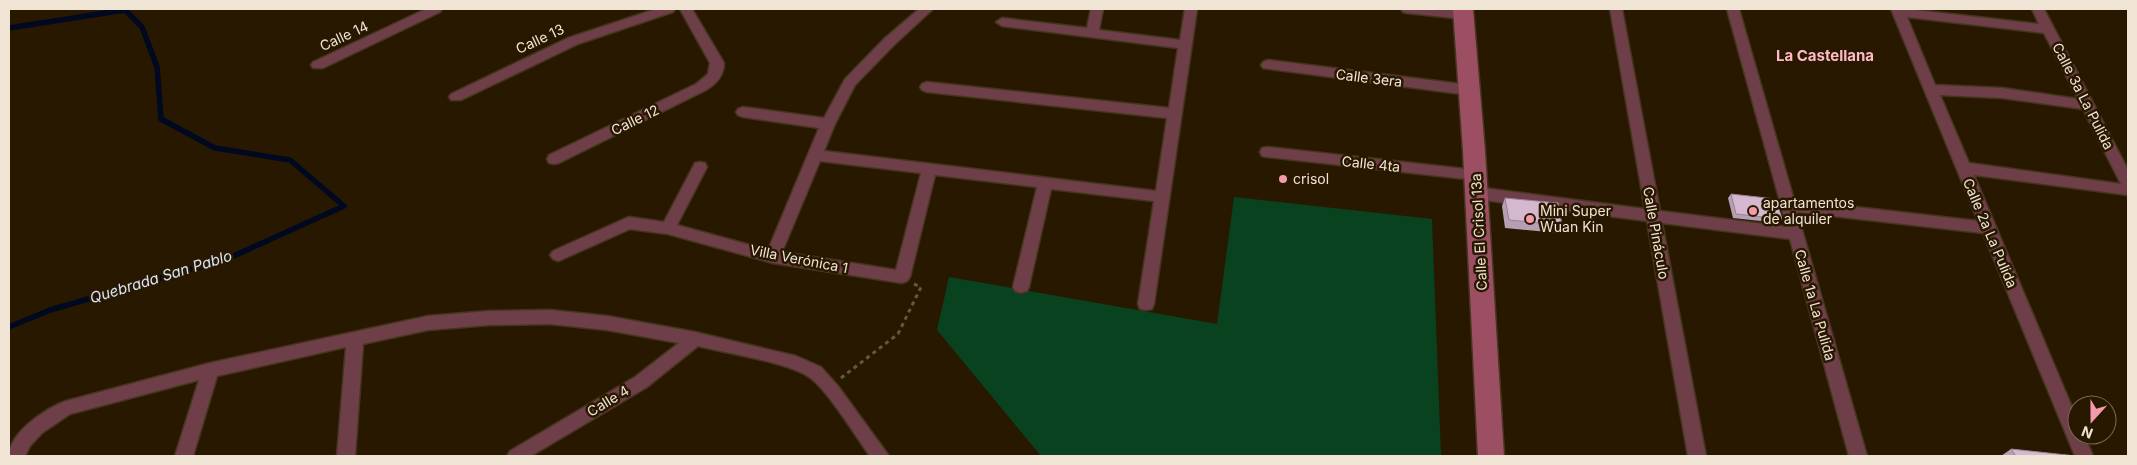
<svg xmlns="http://www.w3.org/2000/svg" width="2137" height="465" font-family="Inter,sans-serif">
<style>
.green{fill:#09421f}
.lines{fill:none;stroke-linecap:round;stroke-linejoin:round}
.stream{stroke:#00091f;stroke-width:5.5}
.street-casing{stroke:#45351e;stroke-width:3}
.secondary-casing{stroke:#45351e;stroke-width:3}
.path{stroke:#665741;stroke-width:3;stroke-dasharray:4 4;stroke-linecap:butt}
.street{fill:#6e3e49;fill-rule:evenodd}
.secondary{fill:#9c4f63;fill-rule:evenodd}
.wall{fill:#b79eb3}
.building{fill:#d5b8d0;stroke:#958192}
.poi-dot{fill:#f39aab;stroke:#291800;stroke-width:2}
.labels{text-anchor:middle;stroke-width:5;stroke-linejoin:round;paint-order:stroke}
.street-label{font-size:14px;fill:#f0e4d5;stroke:#291800}
.poi-label{font-size:14px;fill:#f0e4d5;stroke:#291800;text-anchor:start}
.neighbourhood-label{font-size:15px;font-weight:bold;fill:#fdb9c5;stroke:#291800}
.water-label{font-size:15px;font-style:italic;fill:#d7e5f4;stroke:#291800}
</style>
<rect width="100%" height="100%" fill="#291800"/>
<path class="green" d="M 1234,197 L 1432,219 L 1441,456 L 1041,456 L 937,330 L 949,277 L 1217,324 Z"/>
<g class="lines">
<path class="stream" d="M 9,28 L 125,10 L 142,27 L 157,67 L 161,119 L 215,148 L 290,160 L 344,206 L 227,259 L 50,310 L 9,327"/>
<g class="street-casing">
<g id="street">
<path d="M 426,9 L 442,9 L 440,12 L 323,68 L 313,68 L 311,65 L 313,62 Z"/>
<path d="M 656,9 L 675,9 L 673,12 L 578,44 L 461,100 L 451,100 L 449,97 L 451,94 L 568,38 Z"/>
<path d="M 680,9 L 692,9 L 724,63 C 724,76 716,84 706,90 L 559,163 L 554,164 L 549,163 L 547,159 L 549,155 L 696,84 L 708,74 L 710,63 Z"/>
<path d="M 919,9 L 933,9 L 894,45 L 855,85 L 835,124 L 824,151 L 1156,191 L 1167,118 L 927,92 L 922,90 L 920,87 L 922,84 L 927,82 L 1169,108 L 1178,48 L 1002,26 L 996,22 L 1002,18 L 1087,28 L 1091,9 L 1103,9 L 1099,30 L 1180,40 L 1185,9 L 1197,9 L 1154,304 L 1152,309 L 1146,310 L 1140,309 L 1138,304 L 1154,201 L 1051,189 L 1029,287 L 1027,291 L 1021,293 L 1015,291 L 1013,287 L 1037,187 L 935,175 L 910,277 L 907,281 L 902,283 L 773,263 L 668,234 L 630,229 L 563,259 L 558,261 L 553,259 L 550,255 L 553,251 L 624,219 L 629,217 L 664,222 L 695,163 L 700,162 L 705,163 L 707,167 L 677,225 L 768,250 L 819,128 L 743,117 L 738,115 L 736,112 L 738,109 L 743,107 L 824,118 L 845,79 L 884,39 ZM 820,161 L 921,173 L 896,270 L 782,252 Z"/>
<path d="M 1401,9 C 1414,9 1463,5 1470,15 L 1464,19 L 1407,13 L 1403,12 Z"/>
<path d="M 1610,9 L 1622,9 L 1660,211 L 1787,227 L 1727,9 L 1739,9 L 1794,200 L 1978,221 L 1891,9 L 1907,9 L 2039,24 L 2032,9 L 2044,9 L 2128,170 L 2128,195 L 1974,175 L 2077,419 L 2077,435 L 2084,435 L 2093,456 L 2075,456 L 1983,233 L 1797,212 L 1867,456 L 1849,456 L 1790,239 L 1662,223 L 1706,456 L 1688,456 L 1647,221 L 1476,199 L 1471,197 L 1469,193 L 1471,189 L 1476,187 L 1645,209 ZM 1907,17 L 2044,33 L 2078,99 L 2002,88 L 1935,85 ZM 1940,95 L 2002,98 L 2083,109 L 2121,184 L 1969,163 Z"/>
<path d="M 1268,60 L 1469,85 L 1474,87 L 1476,90 L 1474,93 L 1469,95 L 1263,68 L 1261,65 L 1263,62 Z"/>
<path d="M 1267,147 L 1475,170 L 1480,171 L 1482,175 L 1480,179 L 1475,180 L 1267,157 L 1262,156 L 1260,152 L 1262,148 Z"/>
<path d="M 550,310 L 607,316 L 695,332 L 796,356 L 821,367 L 838,386 L 889,456 L 870,456 C 856,437 827,389 809,377 C 788,362 725,353 698,346 L 647,387 L 531,456 L 507,456 L 510,451 L 635,377 L 679,343 L 607,330 L 550,324 L 489,325 L 428,330 L 363,344 L 355,456 L 337,456 L 346,347 L 217,376 L 193,456 L 175,456 L 199,380 L 70,414 L 42,433 L 30,446 L 25,456 L 9,456 C 9,433 46,408 66,401 L 210,363 L 428,316 L 489,311 Z"/>
</g>
</g>
<g class="secondary-casing">
<path id="secondary" d="M 1453,9 L 1473,9 L 1485,151 L 1504,456 L 1478,456 L 1463,151 Z"/>
</g>
<path class="path" d="M 841,378 L 898,334 L 921,287 L 914,284"/>
<use href="#street" class="street"/>
<use href="#secondary" class="secondary"/>
</g>
<g class="wall">
<path d="M 1731,194 L 1782,219 L 1779,223 L 1733,218 L 1728,198 Z"/>
<path d="M 1505,198 L 1562,225 L 1558,233 L 1505,228 L 1502,206 Z"/>
<path d="M 2011,449 L 2076,456 L 2001,456 Z"/>
</g>
<g class="building">
<path d="M 1731,194 L 1776,199 L 1782,219 L 1736,214 Z"/>
<path d="M 1505,198 L 1558,203 L 1562,225 L 1509,220 Z"/>
<path d="M 2011,449 L 2076,456 L 2016,456 Z"/>
</g>
<g class="poi-dot">
<circle cx="1283" cy="179" r="5"/>
<circle cx="1753" cy="211" r="5"/>
<circle cx="1530" cy="219" r="5"/>
</g>
<g class="labels">
<g class="street-label">
<text transform="translate(344 36) rotate(-25)" y="5">Calle 14</text>
<text transform="translate(540 39) rotate(-25)" y="5">Calle 13</text>
<text transform="translate(1369 78) rotate(7)" y="5">Calle 3era</text>
<text transform="translate(2083 96) rotate(63)" y="5">Calle 3a La Pulida</text>
<text transform="translate(635 120) rotate(-26)" y="5">Calle 12</text>
<text transform="translate(1371 164) rotate(6)" y="5">Calle 4ta</text>
<text transform="translate(1479 232) rotate(-93)" y="5">Calle El Crisol 13a</text>
<text transform="translate(1656 233) rotate(80)" y="5">Calle Pináculo</text>
<text transform="translate(1990 233) rotate(67)" y="5">Calle 2a La Pulida</text>
<text transform="translate(799 259) rotate(11)" y="5">Villa Verónica 1</text>
<text transform="translate(1815 305) rotate(74)" y="5">Calle 1a La Pulida</text>
<text transform="translate(608 401) rotate(-31)" y="5">Calle 4</text>
</g>
<g class="poi-label">
<text x="1293" y="184">crisol</text>
<text x="1763" y="208">apartamentos<tspan x="1763" dy="16">de alquiler</tspan></text>
<text x="1540" y="216">Mini Super<tspan x="1540" dy="16">Wuan Kin</tspan></text>
</g>
<g class="neighbourhood-label">
<text x="1825" y="61">La Castellana</text>
</g>
<g class="water-label">
<text transform="translate(161 277) rotate(-17)" y="5">Quebrada San Pablo</text>
</g>
</g>
<rect width="2137" height="465" fill="none" stroke="#f0e4d5" stroke-width="20"/>
<g transform="translate(2092 420) rotate(201)"><circle r="24" fill="#291800" stroke="#796a55"/>
<path d="M0-4L9 19L0 12L-9 19Z" fill="#f39aab"/>
<text y="-8" font-size="14" font-weight="bold" text-anchor="middle" fill="#f0e4d5">N</text>
</g>
</svg>
